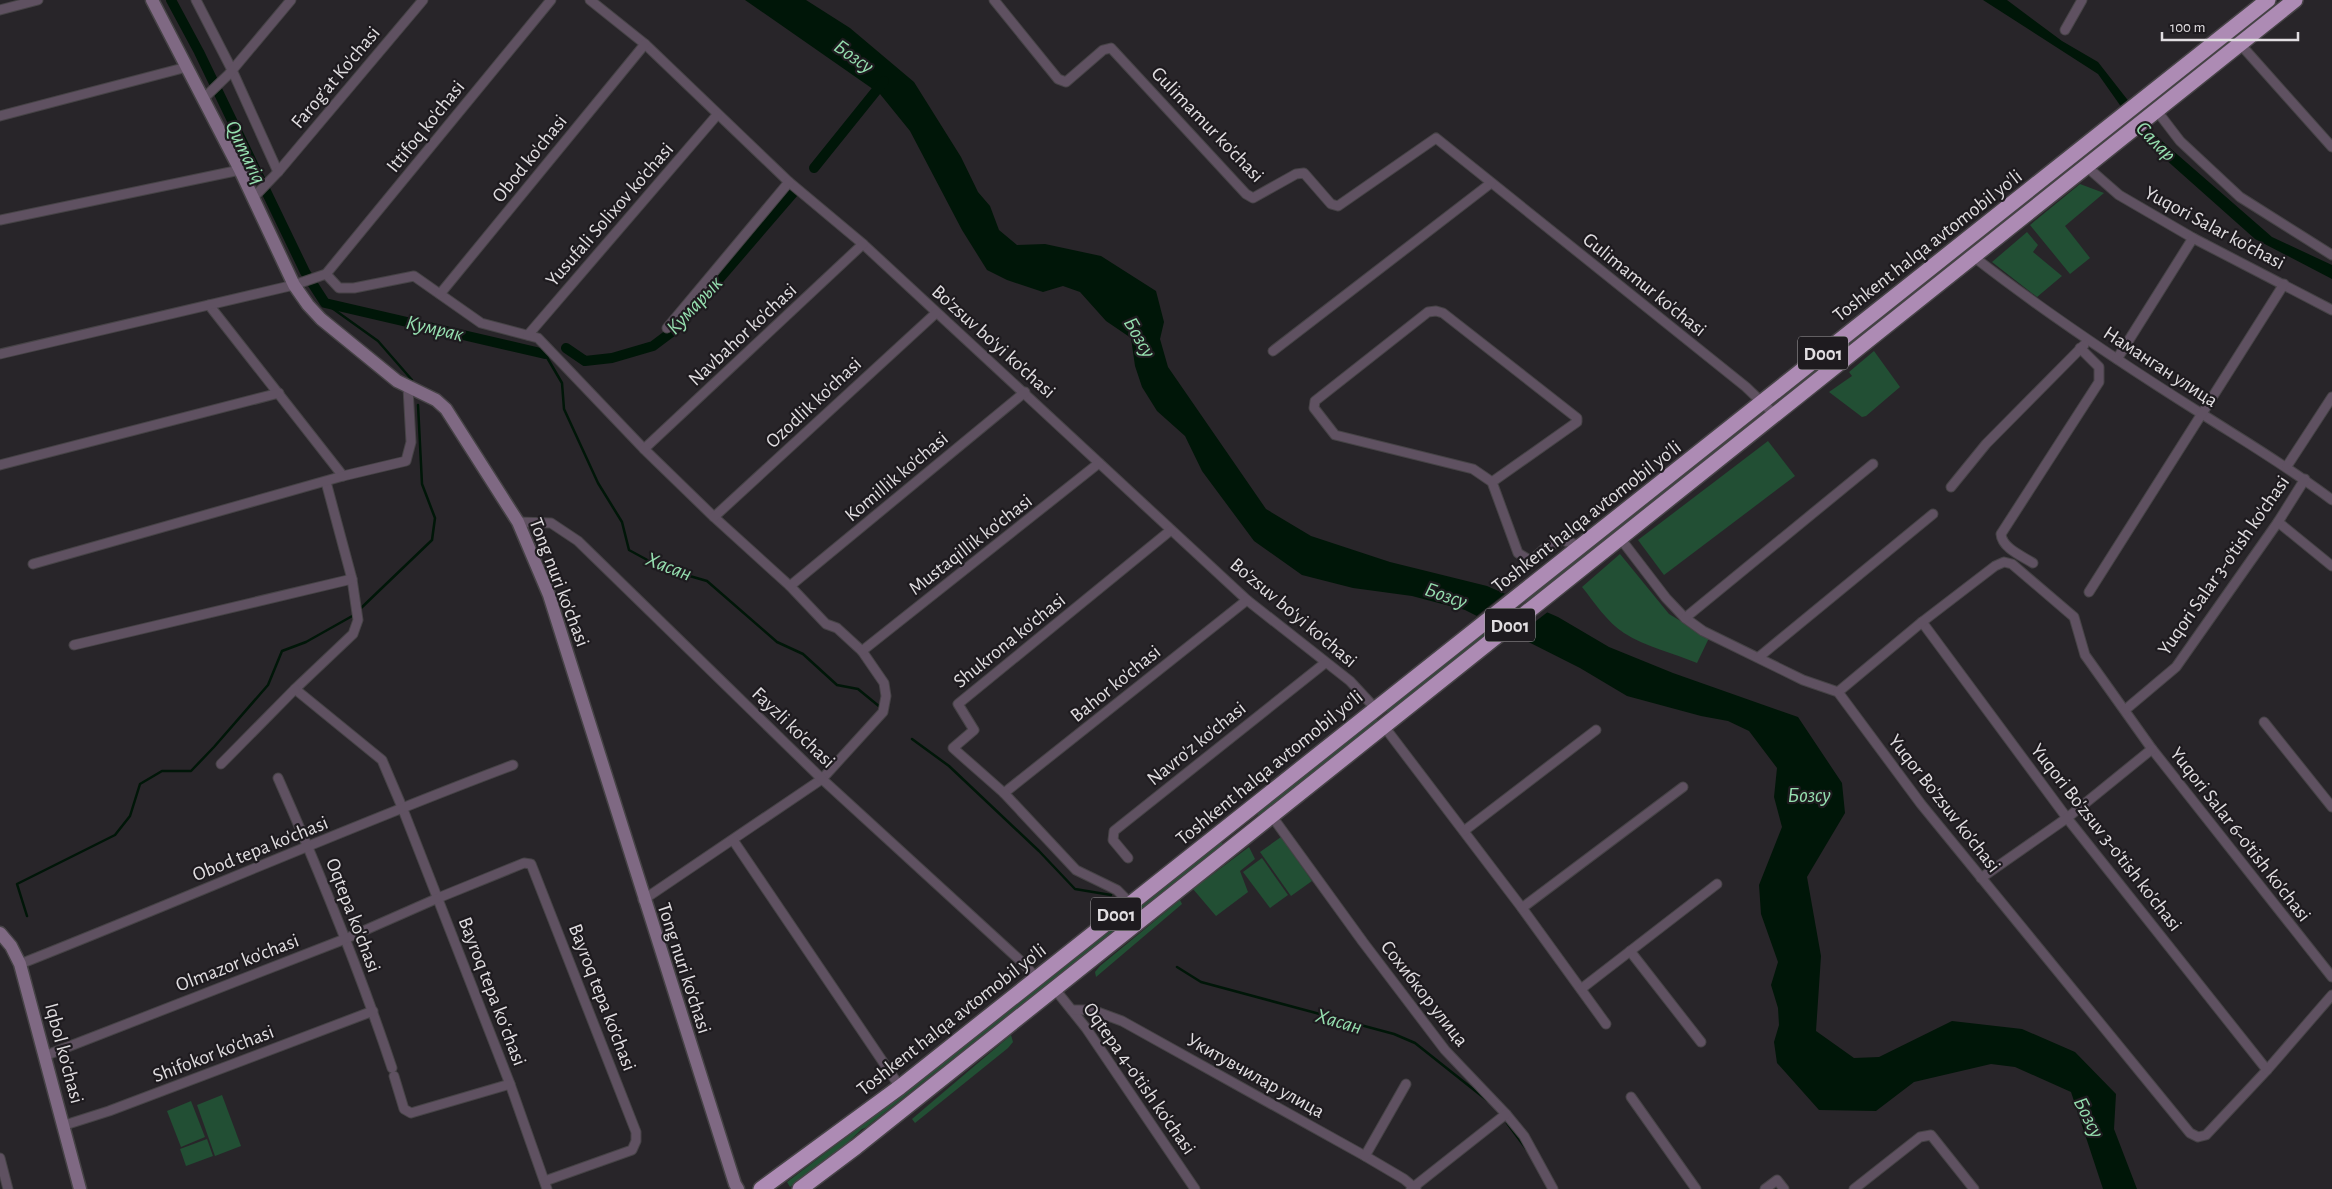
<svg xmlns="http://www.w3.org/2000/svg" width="2332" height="1189" font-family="'Alegreya Sans',sans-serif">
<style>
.green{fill:#224f34}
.water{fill:#001608}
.pier{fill:#282529}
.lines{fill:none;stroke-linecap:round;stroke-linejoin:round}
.stream{stroke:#001608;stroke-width:2.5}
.canal{stroke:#001608;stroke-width:10}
.street-casing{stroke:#464346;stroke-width:11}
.secondary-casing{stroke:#464346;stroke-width:15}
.highway-casing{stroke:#464346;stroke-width:18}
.street{stroke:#5f5161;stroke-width:9}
.secondary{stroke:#7f6983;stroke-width:12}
.highway{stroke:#ad8bb4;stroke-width:15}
.labels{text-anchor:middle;stroke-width:4.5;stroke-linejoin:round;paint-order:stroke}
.shield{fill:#1e1b1f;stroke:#a6a4a7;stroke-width:1}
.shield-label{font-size:19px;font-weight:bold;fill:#e1dee1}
.street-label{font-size:20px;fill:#e1dee1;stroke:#1e1b1f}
.water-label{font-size:21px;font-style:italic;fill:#96e0b0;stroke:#1e1b1f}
</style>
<rect width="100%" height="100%" fill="#282529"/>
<g class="green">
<path d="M 2117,126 L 2121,131 L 1789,395 L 1785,390 Z"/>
<path d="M 2080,184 L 2104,193 L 2065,226 L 2090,258 L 2070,274 L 2030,225 Z"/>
<path d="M 2027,232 L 2038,245 L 2033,252 L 2062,276 L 2037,297 L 1992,262 Z"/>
<path d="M 1874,351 L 1900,387 L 1866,416 L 1862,417 L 1829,392 L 1852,376 L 1849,372 Z"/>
<path d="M 1750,418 L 1754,423 L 1389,714 L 1385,709 Z"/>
<path d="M 1768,441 L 1795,476 L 1664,575 L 1638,540 Z"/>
<path d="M 1620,554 L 1669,614 L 1709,638 L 1697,663 C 1673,653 1646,647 1624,633 C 1607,622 1595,603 1582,587 Z"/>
<path d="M 1375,717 L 1379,722 L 1260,817 L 1256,812 Z"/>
<path d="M 1281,837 L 1312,881 L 1291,896 L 1260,852 Z"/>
<path d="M 1220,840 L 1223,845 L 865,1128 L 862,1129 L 845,1145 L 790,1187 L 787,1182 L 915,1085 L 970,1038 Z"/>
<path d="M 1249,847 L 1255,859 L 1240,871 L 1248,892 L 1216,916 L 1193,889 Z"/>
<path d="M 1262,858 L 1288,895 L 1270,908 L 1243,872 Z"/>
<path d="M 1180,900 L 1182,904 L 1096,977 L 1095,972 L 1100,966 Z"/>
<path d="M 1011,1035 L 1013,1042 L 1008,1048 L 915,1123 L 912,1119 Z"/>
<path d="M 222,1095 L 241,1146 L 215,1156 L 197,1105 Z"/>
<path d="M 191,1101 L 205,1137 L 181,1147 L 167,1111 Z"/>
<path d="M 207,1139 L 213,1156 L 186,1166 L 180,1149 Z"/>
</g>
<g class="water">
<path d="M 745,0 L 806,0 L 850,28 L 914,82 L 961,157 L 978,192 L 990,206 L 999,230 L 1017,245 L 1045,244 L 1101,256 L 1156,291 L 1164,322 L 1160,339 L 1168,367 L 1266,509 L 1311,536 L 1390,562 L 1487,586 L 1558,617 L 1609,647 L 1673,673 L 1798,717 L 1842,783 L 1845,813 L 1807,877 L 1821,956 L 1816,1031 L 1854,1058 L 1879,1057 L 1952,1021 L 2022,1029 L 2075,1052 L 2116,1094 L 2114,1129 L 2137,1189 L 2103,1189 L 2071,1092 L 2015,1067 L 1991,1064 L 1914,1082 L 1876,1111 L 1819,1110 L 1777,1063 L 1774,1042 L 1779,1025 L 1778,1008 L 1771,985 L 1778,962 L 1761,914 L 1759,885 L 1782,827 L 1774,797 L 1777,768 L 1749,731 L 1728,721 L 1701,716 L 1627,696 L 1580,668 L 1465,610 L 1412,596 L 1353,588 L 1302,575 L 1254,541 L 1202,471 L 1185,436 L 1157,411 L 1142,387 L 1135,366 L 1131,338 L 1106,321 L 1080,292 L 1063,286 L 1043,292 L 1007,280 L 987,270 L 962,230 L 910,131 L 880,94 Z"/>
<path d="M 1983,0 L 2007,0 L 2062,41 L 2098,62 L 2155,135 L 2272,237 L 2332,265 L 2332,279 L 2255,239 L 2146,142 L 2098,74 Z"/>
</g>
<path class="pier" d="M 1507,592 L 1549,611 L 1514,638 L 1474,618 Z"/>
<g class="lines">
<g class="stream">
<path d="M 325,303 L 378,341 L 412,380"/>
<path d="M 545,354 L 562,383 L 564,409 L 598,483 L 622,522 L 629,550 L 662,568 L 707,581 L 777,642 L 803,654 L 837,685 L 858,689 L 880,707"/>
<path d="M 359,610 L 432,540 L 435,518 L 422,484 L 418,405"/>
<path d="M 912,739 L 949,766 L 1039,851 L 1075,889 L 1111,895"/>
<path d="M 27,916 L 17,884 L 115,835 L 130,816 L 140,784 L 162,771 L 191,771 L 214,747 L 268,685 L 282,651 L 306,642 L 354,615"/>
<path d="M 1177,967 L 1201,982 L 1394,1034 L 1415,1043 L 1488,1101"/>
<path d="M 1507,1123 L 1527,1150"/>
</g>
<g class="canal">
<path d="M 171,0 L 199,52 L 305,272 L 325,303 L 545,354"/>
<path d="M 814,168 L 884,81"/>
<path d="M 566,348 L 585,361 L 612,358 L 653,346 L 677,328 L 794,192"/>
</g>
<g class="street-casing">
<g id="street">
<path d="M 196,0 L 232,70 L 278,172"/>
<path d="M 590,0 L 645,44 L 789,182 L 863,244 L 1247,600 L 1350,681 L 1375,708"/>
<path d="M 994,0 L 1058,79 L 1066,82 L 1103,50 L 1111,48 L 1246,194 L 1253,198 L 1296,174 L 1304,173 L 1331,204 L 1338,206 L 1436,138 L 1746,387 L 1775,415"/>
<path d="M 0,10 L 38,0"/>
<path d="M 2065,30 L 2082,0"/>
<path d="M 2241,45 L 2332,147"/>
<path d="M 203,99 L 229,74 L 291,0"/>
<path d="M 2157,111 L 2180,141 L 2240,197 L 2332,255"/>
<path d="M 0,116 L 187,67"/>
<path d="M 2087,167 L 2119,195 L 2193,238 L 2332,310"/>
<path d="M 253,198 L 278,172 L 423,0"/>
<path d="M 0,220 L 240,170"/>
<path d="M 1974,257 C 2047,314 2124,365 2202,414 C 2246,442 2290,468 2332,500"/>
<path d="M 326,274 L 339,288 L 354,288 L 414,276 L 481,323 L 538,338 L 644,449 L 714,517 L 790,586 L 826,624 L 837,628 L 862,651 L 884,683 L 886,696 L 883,712 L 822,779 L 643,900"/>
<path d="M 440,294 L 645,44"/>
<path d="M 209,305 L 343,476"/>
<path d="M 667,328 L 789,182"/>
<path d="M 528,335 L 717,115"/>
<path d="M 1273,351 L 1491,183"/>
<path d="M 0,354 L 294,285 L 326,274 L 551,0"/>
<path d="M 2117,359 L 2193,238"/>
<path d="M 644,449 L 863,244"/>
<path d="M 0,465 L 279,393"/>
<path d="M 2287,466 L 2332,397"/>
<path d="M 326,482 L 352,579 L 358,620 L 353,634 L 295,689 L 382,760 L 402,807 L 510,1084 L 547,1189"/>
<path d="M 1492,482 L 1577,422 L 1577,418 L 1443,313 L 1436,311 L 1428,312 L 1315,401 L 1314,408 L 1335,435 L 1473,469 L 1492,482 L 1518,553 L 1531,561 L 1545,548 L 1562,540 L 1581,546"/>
<path d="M 1951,487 L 1986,444 L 2084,345"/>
<path d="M 714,517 L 936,313"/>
<path d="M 518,522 L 551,523 L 578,541 L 822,779 L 1024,964 L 1036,978"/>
<path d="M 2278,522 L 2332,566"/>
<path d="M 1620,538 L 1666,598 L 1685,618 L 1703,631 L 1803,680 L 1838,692 L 1921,804 L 2190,1133 L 2198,1137 L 2206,1135 L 2267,1070 L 2332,995"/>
<path d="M 2033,563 C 2022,556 2002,548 2001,534 L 2099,382 L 2099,367 L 2080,348"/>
<path d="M 33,564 L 343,476 L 406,461 L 411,442 L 408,388"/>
<path d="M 790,586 L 1025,392"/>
<path d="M 2089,592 L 2284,284"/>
<path d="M 1685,618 L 1873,464"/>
<path d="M 1922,622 L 2067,818 L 2267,1070"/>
<path d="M 74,645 L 352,579"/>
<path d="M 862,651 L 1099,463"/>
<path d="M 1759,657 L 1933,514"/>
<path d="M 1838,692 L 1922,622 L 1995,566 L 2004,562 L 2012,564 L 2074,617 L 2085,655 L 2152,749 L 2332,977"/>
<path d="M 2125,710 L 2176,667 L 2278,522 L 2305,479"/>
<path d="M 2264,722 L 2332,807"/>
<path d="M 1383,725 L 1522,908 L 1606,1024"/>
<path d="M 221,764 L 295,689"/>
<path d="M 278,778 C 320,873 359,969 392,1068"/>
<path d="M 1004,793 L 1247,600"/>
<path d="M 1271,815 L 1363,942 L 1445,1050 L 1506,1114 L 1524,1136 L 1553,1189"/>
<path d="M 1464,831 L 1596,730"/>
<path d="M 733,840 L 900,1087"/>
<path d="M 1128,858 L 1113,840 L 1114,831 L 1325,663"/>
<path d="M 1981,878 L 2067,818 L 2152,749"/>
<path d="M 1130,903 L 1117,890 L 1076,870 L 1004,793 L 953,748 L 974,730 L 958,704 L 1171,530"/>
<path d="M 1522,908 L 1683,787"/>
<path d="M 1630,951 L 1701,1042"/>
<path d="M 20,964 C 185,899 347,827 513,765"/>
<path d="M 1054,988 L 1086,1028 L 1195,1189"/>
<path d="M 1581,989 L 1717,884"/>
<path d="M 1072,1010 L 1092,1010 L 1122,1021 L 1365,1156 L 1404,1179 L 1416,1189"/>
<path d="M 47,1055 L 345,939 L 438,898 L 524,863 L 531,864 L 636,1132 L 636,1141 L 632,1150 L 545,1181"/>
<path d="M 394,1076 L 404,1109 L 411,1113 L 510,1084"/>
<path d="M 1631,1097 L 1696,1189"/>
<path d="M 65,1125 L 109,1111 L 373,1011"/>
<path d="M 1365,1156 L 1406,1084"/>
<path d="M 0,1158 L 8,1189"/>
<path d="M 1411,1189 L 1506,1114"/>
<path d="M 1765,1189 L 1777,1180 L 1784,1189"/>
<path d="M 1854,1189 L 1920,1137 L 1931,1135 L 1974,1189"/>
</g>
</g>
<g class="secondary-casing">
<g id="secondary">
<path d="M 152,0 L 240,170 L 294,285 L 308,305 L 321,319 L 397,381 L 436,400 L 446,409 L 518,522 L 549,595 L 735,1184 L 738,1189"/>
<path d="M 0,933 L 11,946 L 20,964 L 80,1189"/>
</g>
</g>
<g class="highway-casing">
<g id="highway">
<path d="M 761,1189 L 900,1087 L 2268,0"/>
<path d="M 800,1189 L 856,1147 L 2295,0"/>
</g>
</g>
<use href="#street" class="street"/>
<use href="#secondary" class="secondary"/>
<use href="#highway" class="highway"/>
</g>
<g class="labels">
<g class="shield">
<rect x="1798" y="336.5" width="50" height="33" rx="4"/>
<rect x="1485" y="608.5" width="50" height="33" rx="4"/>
<rect x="1091" y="897.5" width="50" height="33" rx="4"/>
</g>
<g class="shield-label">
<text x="1823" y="360">D001</text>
<text x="1510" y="632">D001</text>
<text x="1116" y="921">D001</text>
</g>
<g class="street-label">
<text transform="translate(335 77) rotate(-50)" y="7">Farog'at Ko'chasi</text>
<text transform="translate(1208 124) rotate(46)" y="7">Gulimamur ko'chasi</text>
<text transform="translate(425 126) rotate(-51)" y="7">Ittifoq ko'chasi</text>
<text transform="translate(529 158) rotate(-51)" y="7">Obod ko'chasi</text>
<text transform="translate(609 214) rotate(-49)" y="7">Yusufali Solixov ko'chasi</text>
<text transform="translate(2215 227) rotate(28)" y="7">Yuqori Salar ko'chasi</text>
<text transform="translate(1927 245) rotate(-38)" y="7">Toshkent halqa avtomobil yo'li</text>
<text transform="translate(1645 284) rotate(39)" y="7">Gulimamur ko'chasi</text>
<text transform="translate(742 334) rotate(-43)" y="7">Navbahor ko'chasi</text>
<text transform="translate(994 341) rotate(42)" y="7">Bo'zsuv bo'yi ko'chasi</text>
<text transform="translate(2161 366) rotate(33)" y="7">Наманган улица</text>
<text transform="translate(813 402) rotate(-43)" y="7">Ozodlik ko'chasi</text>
<text transform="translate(896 476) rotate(-40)" y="7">Komillik ko'chasi</text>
<text transform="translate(1586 516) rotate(-38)" y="7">Toshkent halqa avtomobil yo'li</text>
<text transform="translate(970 544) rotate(-38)" y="7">Mustaqillik ko'chasi</text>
<text transform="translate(2223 565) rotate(-55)" y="7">Yuqori Salar 3-o'tish ko'chasi</text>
<text transform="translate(560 582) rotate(69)" y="7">Tong nuri ko'chasi</text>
<text transform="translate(1294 612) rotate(40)" y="7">Bo'zsuv bo'yi ko'chasi</text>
<text transform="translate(1009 640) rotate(-39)" y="7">Shukrona ko'chasi</text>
<text transform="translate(1115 683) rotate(-39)" y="7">Bahor ko'chasi</text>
<text transform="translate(794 727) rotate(44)" y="7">Fayzli ko'chasi</text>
<text transform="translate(1196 743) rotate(-39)" y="7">Navro'z ko'chasi</text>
<text transform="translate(1269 767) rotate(-39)" y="7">Toshkent halqa avtomobil yo'li</text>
<text transform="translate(1945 803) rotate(52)" y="7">Yuqor Bo'zsuv ko'chasi</text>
<text transform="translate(2241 834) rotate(52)" y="7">Yuqori Salar 6-o'tish ko'chasi</text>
<text transform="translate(2107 837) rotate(52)" y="7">Yuqori Bo'zsuv 3-o'tish ko'chasi</text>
<text transform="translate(260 848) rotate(-22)" y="7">Obod tepa ko'chasi</text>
<text transform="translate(354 915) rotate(69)" y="7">Oqtepa ko'chasi</text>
<text transform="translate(237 962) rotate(-21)" y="7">Olmazor ko'chasi</text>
<text transform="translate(685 968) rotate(72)" y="7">Tong nuri ko'chasi</text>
<text transform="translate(493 991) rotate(69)" y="7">Bayroq tepa koʻchasi</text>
<text transform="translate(1425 993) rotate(52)" y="7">Сохибкор улица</text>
<text transform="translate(603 997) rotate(69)" y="7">Bayroq tepa ko'chasi</text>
<text transform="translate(951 1019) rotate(-38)" y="7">Toshkent halqa avtomobil yo'li</text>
<text transform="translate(65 1053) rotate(75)" y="7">Iqbol ko'chasi</text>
<text transform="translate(213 1053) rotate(-21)" y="7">Shifokor ko'chasi</text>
<text transform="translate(1256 1075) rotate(29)" y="7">Укитувчилар улица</text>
<text transform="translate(1140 1078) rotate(55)" y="7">Oqtepa 4-o'tish ko'chasi</text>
</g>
<g class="water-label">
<text transform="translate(854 56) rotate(35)" y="7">Бозсу</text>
<text transform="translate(2156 141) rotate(45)" y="7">Салар</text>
<text transform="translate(246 152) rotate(64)" y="7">Qumariq</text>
<text transform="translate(694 305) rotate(-47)" y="7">Кумарык</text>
<text transform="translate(435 328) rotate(13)" y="7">Кумрак</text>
<text transform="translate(1140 337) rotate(60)" y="7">Бозсу</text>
<text transform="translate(669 566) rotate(21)" y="7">Хасан</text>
<text transform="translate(1446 595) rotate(19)" y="7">Бозсу</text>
<text x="1809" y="802">Бозсу</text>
<text transform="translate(1339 1021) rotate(16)" y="7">Хасан</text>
<text transform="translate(2089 1117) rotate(63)" y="7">Бозсу</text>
</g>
</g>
<path d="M2162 32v8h136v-8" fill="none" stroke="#e1dee1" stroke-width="2.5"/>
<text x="2170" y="32" font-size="15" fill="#e1dee1" stroke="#1e1b1f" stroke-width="4" paint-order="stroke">100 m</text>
</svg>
